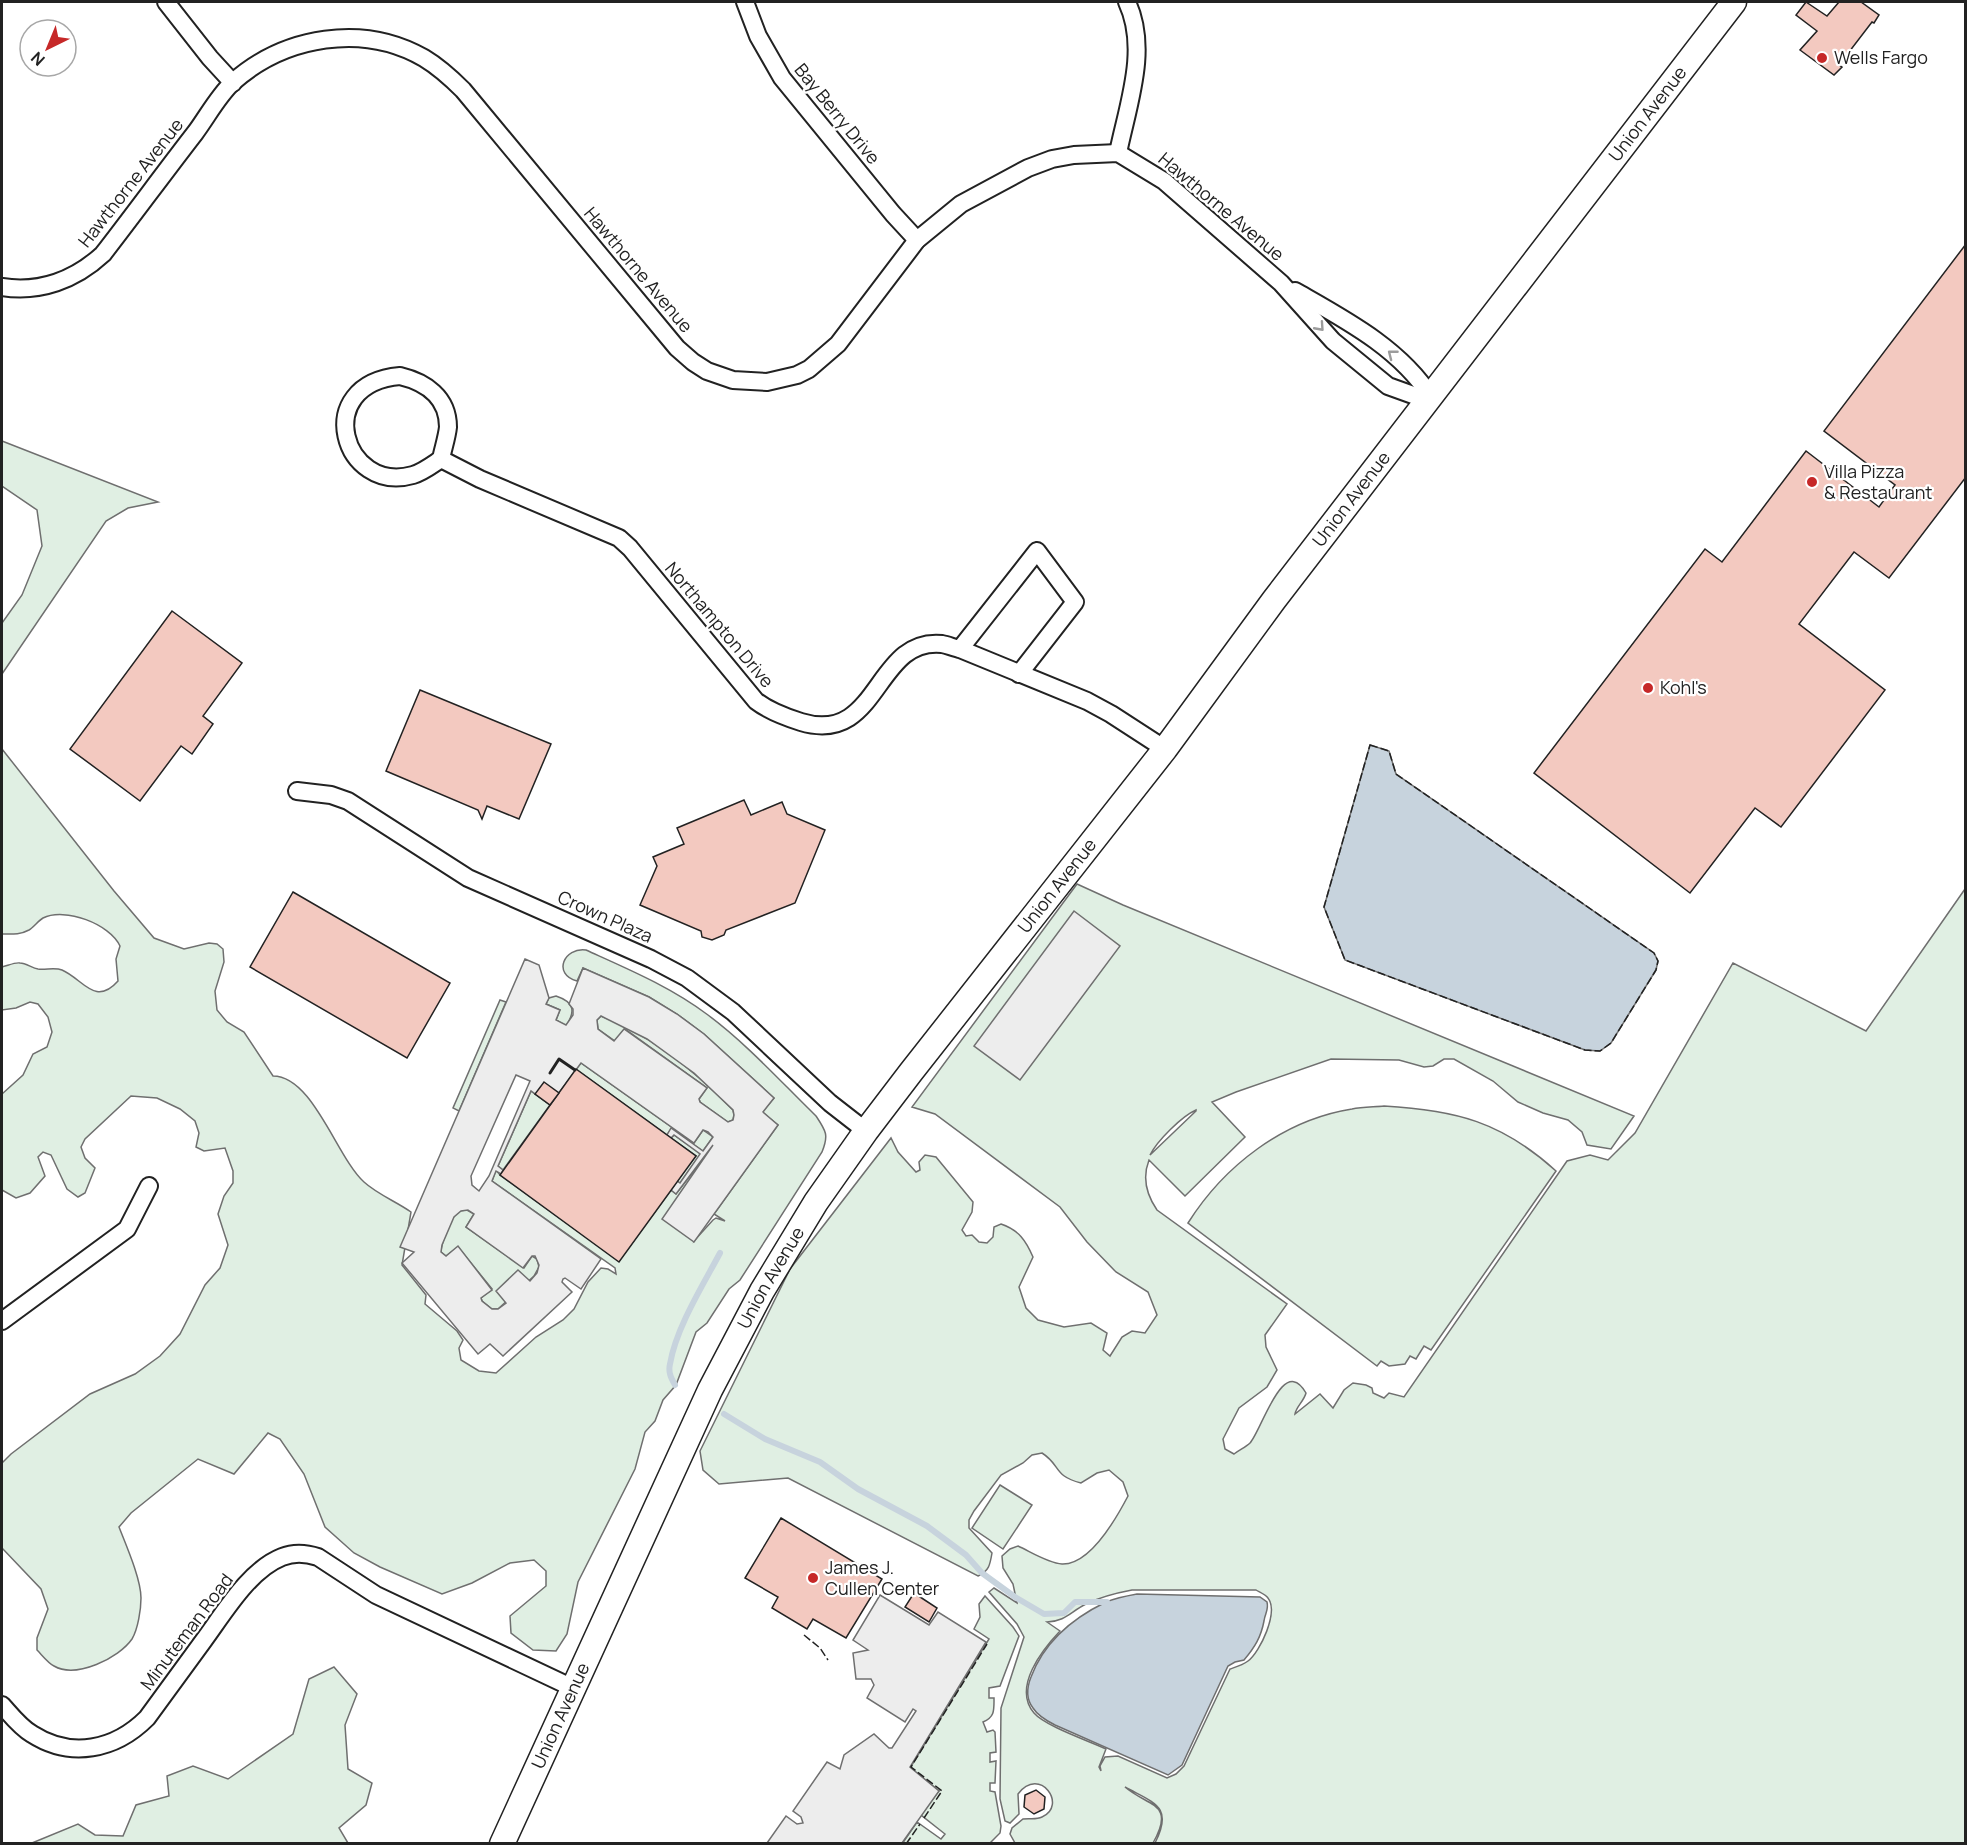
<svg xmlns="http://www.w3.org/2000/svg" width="1967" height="1845" font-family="Manrope,sans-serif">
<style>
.green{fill:#e0efe3;stroke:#6f6f6f;stroke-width:1.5;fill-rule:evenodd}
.parking{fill:#ededed;stroke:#6f6f6f;stroke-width:1.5;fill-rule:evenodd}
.water{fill:#c7d3dd;stroke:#6f6f6f;stroke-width:1.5}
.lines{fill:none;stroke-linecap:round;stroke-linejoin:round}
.stream{stroke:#c7d3dd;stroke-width:6}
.building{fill:#f3c9c0;stroke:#222;stroke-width:1.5}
.street-casing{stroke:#222;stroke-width:20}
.secondary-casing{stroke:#222;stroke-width:27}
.street{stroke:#fff;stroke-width:16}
.secondary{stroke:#fff;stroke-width:24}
.fence{stroke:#222;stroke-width:1.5;stroke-dasharray:8 3;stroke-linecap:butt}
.wall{stroke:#222;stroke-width:3}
.oneway{stroke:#9c9c9c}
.poi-dot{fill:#c62828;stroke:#fff;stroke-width:2}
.labels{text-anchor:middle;stroke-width:4.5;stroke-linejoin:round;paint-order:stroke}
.poi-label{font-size:18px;fill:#222;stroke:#fff;text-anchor:start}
.street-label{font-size:18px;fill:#222;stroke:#fff}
</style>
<rect width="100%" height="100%" fill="#fff"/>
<g class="green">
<path d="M 2,441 L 158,502 L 128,508 L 106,521 L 2,674 L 2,623 L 22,595 L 42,546 L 37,510 L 2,486 Z"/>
<path d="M 2,749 L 114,891 L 154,938 L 184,949 L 209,943 L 217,944 L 223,949 L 224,962 L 215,991 L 217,1010 L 227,1022 L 244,1032 L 273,1076 C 313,1076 337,1158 364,1182 C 377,1194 397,1202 411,1212 L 402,1265 L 426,1295 L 425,1304 L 457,1331 L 463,1340 L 459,1348 L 461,1360 L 479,1371 L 496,1373 L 536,1337 L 563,1320 L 574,1309 L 588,1282 L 601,1268 L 608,1269 L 616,1274 L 615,1268 L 492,1181 L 496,1170 L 500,1175 L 619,1261 L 671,1190 L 676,1194 L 714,1145 L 694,1241 L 713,1220 L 716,1218 L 725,1221 L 714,1214 L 778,1125 L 762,1112 L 774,1098 L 704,1034 L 677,1014 L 649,997 L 583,968 L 577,981 C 552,974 564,947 586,950 C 628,969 671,987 708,1015 C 747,1044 781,1082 816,1116 C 826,1131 829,1135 822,1152 L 740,1280 L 729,1289 L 707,1323 L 696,1332 L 676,1385 L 663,1400 L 655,1421 L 645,1432 L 635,1469 L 578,1582 L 567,1634 L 556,1651 L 533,1650 L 511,1633 L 510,1616 L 546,1586 L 546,1571 L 534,1560 L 510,1563 L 472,1583 L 442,1594 L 380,1567 L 354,1553 L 325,1527 L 304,1474 L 280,1439 L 268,1433 L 234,1474 L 198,1459 L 131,1513 L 119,1527 C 126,1545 141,1579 141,1598 C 141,1609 138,1629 132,1639 C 119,1658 76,1679 54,1666 C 48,1663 42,1655 37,1650 L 37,1638 L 48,1609 L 41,1589 L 2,1548 L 2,1463 L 11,1454 L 90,1394 L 135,1374 L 160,1356 L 180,1334 L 205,1285 L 220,1268 L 228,1245 L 218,1214 L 224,1196 L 233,1183 L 233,1171 L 225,1148 L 204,1151 L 196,1147 L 199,1133 L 195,1121 L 180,1109 L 157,1098 L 131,1096 L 85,1139 L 81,1147 L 85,1158 L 95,1168 L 85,1193 L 78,1197 L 67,1189 L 51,1155 L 43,1152 L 38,1157 L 45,1176 L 30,1193 L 16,1198 L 2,1190 L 2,1094 L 23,1075 L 33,1054 L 47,1047 L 52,1032 L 48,1017 L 38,1004 L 30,1002 L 16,1008 L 2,1010 L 2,967 C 7,966 15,962 20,963 C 26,963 32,968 38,969 C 46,970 55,967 62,970 C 83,979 95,1007 118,981 L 116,959 L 120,946 C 110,924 65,907 43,918 C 38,921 34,927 29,930 C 20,935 11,934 2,934 Z"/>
<path d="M 1077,884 L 1123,905 L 1634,1116 L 1611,1149 L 1587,1145 L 1582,1132 L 1568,1120 L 1543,1113 L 1518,1102 L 1493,1081 L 1454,1059 L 1444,1059 L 1433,1066 L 1424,1067 L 1399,1060 L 1331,1059 L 1236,1092 L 1212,1102 L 1245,1137 L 1185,1196 L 1149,1160 C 1142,1178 1146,1194 1157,1210 L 1287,1304 L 1265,1335 L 1266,1347 L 1277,1370 L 1267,1387 L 1239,1408 L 1223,1439 L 1225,1449 L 1234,1454 C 1239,1450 1246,1447 1250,1443 C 1262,1430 1283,1353 1306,1393 C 1304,1401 1296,1407 1295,1414 L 1320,1394 L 1333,1408 L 1344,1390 L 1353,1383 L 1366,1385 L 1372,1388 L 1373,1393 L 1384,1398 L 1389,1393 L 1404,1397 L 1567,1161 L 1590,1155 L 1608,1160 L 1635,1133 L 1733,963 L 1866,1031 L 1965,889 L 1965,1843 L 1155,1843 C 1174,1806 1154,1803 1125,1787 C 1148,1807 1176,1802 1153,1843 L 1015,1843 L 1010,1834 L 1012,1828 L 1023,1819 C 1030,1818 1036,1820 1042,1817 C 1068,1806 1040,1765 1018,1794 L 1019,1814 L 1010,1823 L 1005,1821 L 1000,1799 L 1001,1708 L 1024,1637 L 1017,1624 L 989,1592 L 994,1588 L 1017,1603 L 1013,1584 L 1003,1568 L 1002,1556 L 1010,1549 L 1018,1546 C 1031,1552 1048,1563 1062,1564 C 1090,1565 1117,1517 1128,1496 L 1123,1482 L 1109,1470 L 1097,1473 L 1081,1483 C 1053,1476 1061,1465 1042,1453 L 1032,1455 L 1023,1463 L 1001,1475 L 974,1511 L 969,1520 L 969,1528 L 992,1553 C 990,1565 989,1571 978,1576 L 788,1478 L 719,1484 L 703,1470 L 700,1451 L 790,1269 L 891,1138 L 898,1152 L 916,1172 L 920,1170 L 919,1162 L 925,1155 L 936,1157 L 973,1202 L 972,1212 L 962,1230 L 966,1236 L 972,1235 L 979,1242 L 987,1243 L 993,1237 L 994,1227 L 1001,1224 C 1019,1230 1026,1241 1033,1257 L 1019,1287 L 1026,1308 L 1038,1320 L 1064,1327 L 1091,1323 L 1107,1333 L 1103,1350 L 1110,1356 L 1122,1337 L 1132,1331 L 1145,1333 L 1157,1315 L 1148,1292 L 1116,1272 L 1087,1242 L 1060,1207 L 935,1114 L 912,1107 ZM 1196,1110 L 1196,1111 L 1150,1155 C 1157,1141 1182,1116 1196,1110 ZM 1132,1590 L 1256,1590 C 1259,1592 1265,1594 1268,1598 C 1279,1612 1260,1652 1248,1661 C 1243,1665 1236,1667 1230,1669 L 1184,1766 L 1176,1774 L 1167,1778 L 1118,1756 L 1105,1757 L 1100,1766 L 1101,1771 L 1099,1767 L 1106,1749 C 1089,1741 1045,1726 1034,1713 C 1012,1687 1043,1649 1060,1631 L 1047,1622 C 1066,1621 1070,1612 1086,1604 C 1100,1597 1116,1593 1132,1590 Z"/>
<path d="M 556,996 C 574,1002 576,1011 566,1026 L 556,1020 L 560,1010 L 546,1004 L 549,998 Z"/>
<path d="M 500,1000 L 506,1002 L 459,1111 L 453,1108 Z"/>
<path d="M 601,1016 C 652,1035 696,1072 733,1110 L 734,1115 L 733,1120 L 728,1122 L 700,1102 L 699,1099 L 707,1088 L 625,1029 L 615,1041 L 598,1029 L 597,1020 Z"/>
<path d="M 581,1063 L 694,1143 L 703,1130 L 713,1137 L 703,1151 L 671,1129 L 667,1135 L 576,1069 Z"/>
<path d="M 531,1091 L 550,1105 L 503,1170 L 498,1166 Z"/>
<path d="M 1384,1106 C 1456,1110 1502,1122 1556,1171 L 1431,1350 L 1424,1346 L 1416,1359 L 1410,1356 L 1405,1364 L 1389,1366 L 1381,1361 L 1377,1366 L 1188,1223 C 1224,1166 1283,1120 1352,1109 C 1362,1107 1374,1107 1384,1106 Z"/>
<path d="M 674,1135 L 701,1154 L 680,1183 L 677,1181 L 696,1156 L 671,1138 Z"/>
<path d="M 467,1210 L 474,1214 L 466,1227 L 524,1268 L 532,1256 L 537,1259 L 539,1267 L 534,1276 L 498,1309 L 492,1309 L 482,1301 L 481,1298 L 492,1289 L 458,1247 L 446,1256 L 441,1252 C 441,1244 451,1217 458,1212 C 461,1210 464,1210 467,1210 Z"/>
<path d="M 1000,1485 L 1032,1505 L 1003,1549 L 972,1528 Z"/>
<path d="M 985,1596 L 1013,1627 L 1019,1636 L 1000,1686 L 989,1688 L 989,1698 L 994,1698 C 994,1710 995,1717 983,1722 L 987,1732 L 993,1730 L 995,1732 L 996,1752 L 990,1753 L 990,1762 L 996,1761 L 995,1783 L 990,1783 L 990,1791 L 995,1792 L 1001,1826 L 1000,1833 L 990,1843 L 902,1844 L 917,1822 L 941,1839 L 945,1834 L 921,1815 L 939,1791 L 910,1768 L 989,1639 L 974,1629 L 980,1617 L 979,1604 Z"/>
<path d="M 334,1667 L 357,1694 L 345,1725 L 348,1769 L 372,1783 L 366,1805 L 339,1828 L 348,1843 L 32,1843 L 78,1824 L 95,1835 L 123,1836 L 136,1805 L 169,1796 L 167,1776 L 193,1766 L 228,1779 L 293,1734 L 309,1679 Z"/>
</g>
<g class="parking">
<path d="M 1074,911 L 1120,946 L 1020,1080 L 974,1046 Z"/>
<path d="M 525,959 L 539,965 L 549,998 L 546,1004 L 560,1010 L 556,1020 L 566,1025 L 573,1015 L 573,1009 L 569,1004 L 583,968 L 649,997 L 677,1014 L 704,1034 L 774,1098 L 763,1112 L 778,1125 L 694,1242 L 662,1219 L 713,1145 L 676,1194 L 671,1190 L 677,1181 L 680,1183 L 700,1154 L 674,1135 L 671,1138 L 667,1135 L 671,1128 L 703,1151 L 713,1137 L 708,1132 L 703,1130 L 694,1143 L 581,1063 L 550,1105 L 531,1091 L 498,1166 L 503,1170 L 501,1174 L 496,1171 L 492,1181 L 601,1259 L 581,1289 L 565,1278 L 563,1279 L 562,1282 L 572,1292 L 503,1356 L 490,1344 L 478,1354 L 402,1263 L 414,1252 L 400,1247 ZM 601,1016 L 647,1039 L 694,1073 L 733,1110 L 734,1115 L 733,1120 L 728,1122 L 700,1102 L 699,1099 L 707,1088 L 624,1029 L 614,1041 L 598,1029 L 597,1020 ZM 516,1075 L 530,1081 L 489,1176 L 479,1191 L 472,1185 L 471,1176 ZM 468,1210 L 474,1214 L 466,1227 L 523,1268 L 532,1256 L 535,1256 L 539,1265 L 537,1273 L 530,1281 L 518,1270 L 496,1291 L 506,1303 L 498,1309 L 492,1309 L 482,1301 L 481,1298 L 492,1290 L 458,1246 L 446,1256 L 441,1252 L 442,1245 L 454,1217 L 461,1211 Z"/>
<path d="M 880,1595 L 929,1625 L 938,1612 L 986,1642 L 910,1767 L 939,1791 L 902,1843 L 767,1843 L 786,1816 L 797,1824 L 803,1823 L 801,1817 L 793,1811 L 827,1762 L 840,1769 L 844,1755 L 874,1734 L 889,1748 L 892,1748 L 916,1711 L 913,1709 L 905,1722 L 867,1698 L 874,1685 L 871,1679 L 856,1679 L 853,1653 L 868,1650 L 853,1640 Z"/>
</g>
<g class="water">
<path d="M 1370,745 L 1389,751 L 1396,774 L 1654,953 L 1658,961 L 1656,970 L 1611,1043 L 1600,1051 L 1585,1050 L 1345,960 L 1324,907 Z"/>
<path d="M 1137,1594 L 1260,1597 L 1267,1602 C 1269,1610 1265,1613 1264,1621 C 1261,1637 1255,1647 1244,1660 L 1235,1662 L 1228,1666 L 1182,1765 L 1168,1775 L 1055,1725 C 1047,1721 1038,1716 1033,1708 C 1026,1699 1027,1687 1031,1677 C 1044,1642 1073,1618 1106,1602 C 1116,1598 1126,1596 1137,1594 Z"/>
</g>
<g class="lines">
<g class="stream">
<path d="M 675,1385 C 671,1378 668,1372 670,1364 C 676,1328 703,1285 720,1253"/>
<path d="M 724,1414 L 765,1439 L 820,1462 L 858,1489 L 927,1526 L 966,1555 L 982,1573 L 1015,1597 L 1044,1614 L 1064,1613 L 1075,1602 L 1107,1602"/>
</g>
</g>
<g class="building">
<path d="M 1806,2 L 1827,16 L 1839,2 L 1861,2 L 1879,15 L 1874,23 L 1872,22 L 1839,65 L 1842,67 L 1834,75 L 1800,50 L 1817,31 L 1796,15 Z"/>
<path d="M 1966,244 L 1966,477 L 1889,578 L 1854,552 L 1799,624 L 1885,690 L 1781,827 L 1755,808 L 1690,893 L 1534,773 L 1705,549 L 1722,562 L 1806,451 L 1879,507 L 1895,485 L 1824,431 Z"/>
<path d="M 172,611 L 242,663 L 203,716 L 213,724 L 192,754 L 181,746 L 140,801 L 70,749 Z"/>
<path d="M 420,690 L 551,744 L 519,819 L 487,806 L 482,819 L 478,810 L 386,771 Z"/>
<path d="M 744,800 L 751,815 L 782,802 L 787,814 L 825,830 L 795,903 L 726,930 L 724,935 L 712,940 L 702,937 L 701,931 L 640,905 L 657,866 L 653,857 L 684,844 L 677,828 Z"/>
<path d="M 293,892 L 450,983 L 407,1058 L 250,967 Z"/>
<path d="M 576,1069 L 696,1156 L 619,1262 L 500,1175 Z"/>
<path d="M 544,1082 L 559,1093 L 550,1105 L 535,1094 Z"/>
<path d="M 781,1518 L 882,1579 L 846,1638 L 813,1619 L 807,1629 L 772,1608 L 778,1597 L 745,1578 Z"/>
<path d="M 914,1593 L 937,1608 L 929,1622 L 905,1607 Z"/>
<path d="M 1036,1790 L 1045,1797 L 1044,1809 L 1034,1814 L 1024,1807 L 1025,1795 Z"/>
</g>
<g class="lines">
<g class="street-casing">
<g id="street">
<path d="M 166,2 L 210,58 L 233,83"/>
<path d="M 745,2 L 758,36 L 782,78 L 893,214 L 917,240"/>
<path d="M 1118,153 C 1128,104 1149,49 1127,2"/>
<path d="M 2,287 C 40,293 75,280 103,254 C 134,214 164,173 195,133 C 207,117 218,96 233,82 C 285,36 363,23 424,58 C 439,67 451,78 463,90 L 677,348 L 693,362 L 707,371 L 733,380 L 767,382 L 797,375 L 809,369 L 838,344 L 917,240 L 961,204 L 1028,168 L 1052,159 L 1074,155 L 1118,153 L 1164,181 L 1281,283 L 1333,341 L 1388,386 L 1413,395 L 1431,397"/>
<path d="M 1295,291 C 1344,319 1400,348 1431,397"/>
<path d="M 400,376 C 425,382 448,397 448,427 C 447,437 443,449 441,459 C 432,465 423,472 413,475 C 343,495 310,384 400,376 Z"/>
<path d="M 441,459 L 480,479 L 619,538 L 630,548 L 756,701 C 769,711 785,717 801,722 C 880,746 874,637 942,644 C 948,645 954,648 960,649 L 1087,701 L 1111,714 L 1165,749"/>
<path d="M 960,649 L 1037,551 L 1075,602 L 1019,674"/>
<path d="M 297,791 L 331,795 L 348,801 L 468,878 L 651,959 L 687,978 L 733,1012 L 830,1103 L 866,1131"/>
<path d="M 2,1321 L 127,1229 L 149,1186"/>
<path d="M 2,1705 C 11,1715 20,1727 32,1734 C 71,1759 115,1750 147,1718 C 166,1692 185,1666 204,1640 C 224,1613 249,1570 282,1557 C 294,1552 306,1553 318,1557 L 376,1595 L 573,1688"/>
</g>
</g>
<g class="secondary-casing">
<g id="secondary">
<path id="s1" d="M 502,1844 L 710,1390 L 762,1291 L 816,1202 L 866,1131 L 911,1072 L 1165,749 L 1274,600 L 1734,2"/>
</g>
</g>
<use href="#street" class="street"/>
<use href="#secondary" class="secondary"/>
<g class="fence">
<path d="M 1370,745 L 1389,751 L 1396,774 L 1654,953 L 1658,961 L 1656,970 L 1611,1043 L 1600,1051 L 1585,1050 L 1345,960 L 1324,907 Z"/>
<path d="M 804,1635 L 820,1648 L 828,1660"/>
<path d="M 924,1818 L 942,1791 L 911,1767 L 987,1644"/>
<path d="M 906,1844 L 920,1824"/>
</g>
<path class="wall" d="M 550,1073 L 559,1059 L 575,1070"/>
</g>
<defs><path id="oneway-chevron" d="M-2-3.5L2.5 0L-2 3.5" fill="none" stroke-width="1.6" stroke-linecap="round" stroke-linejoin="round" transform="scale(1.5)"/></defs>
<g class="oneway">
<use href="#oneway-chevron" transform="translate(1320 327) rotate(48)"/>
<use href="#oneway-chevron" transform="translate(1392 354) rotate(-142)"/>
</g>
<g class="poi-dot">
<circle cx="1822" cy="58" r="6"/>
<circle cx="1812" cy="482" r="6"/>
<circle cx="1648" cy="688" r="6"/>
<circle cx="813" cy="1578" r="6"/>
</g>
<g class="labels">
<g class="poi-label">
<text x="1834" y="64">Wells Fargo</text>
<text x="1824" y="478">Villa Pizza<tspan x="1824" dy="21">&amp; Restaurant</tspan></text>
<text x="1660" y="694">Kohl's</text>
<text x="825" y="1574">James J.<tspan x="825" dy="21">Cullen Center</tspan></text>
</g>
<g class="street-label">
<text transform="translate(837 114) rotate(51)" y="6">Bay Berry Drive</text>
<text dy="6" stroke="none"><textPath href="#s1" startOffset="2085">Union Avenue</textPath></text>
<text transform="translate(131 183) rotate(-52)" y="6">Hawthorne Avenue</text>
<text transform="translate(1221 207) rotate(40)" y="6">Hawthorne Avenue</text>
<text transform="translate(638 270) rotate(50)" y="6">Hawthorne Avenue</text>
<text dy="6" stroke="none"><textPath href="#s1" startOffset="1599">Union Avenue</textPath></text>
<text transform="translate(719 625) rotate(50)" y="6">Northampton Drive</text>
<text dy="6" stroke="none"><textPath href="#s1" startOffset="1113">Union Avenue</textPath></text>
<text transform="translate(605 917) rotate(24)" y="6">Crown Plaza</text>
<text dy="6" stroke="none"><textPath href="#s1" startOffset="627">Union Avenue</textPath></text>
<text transform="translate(187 1632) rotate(-53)" y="6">Minuteman Road</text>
<text dy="6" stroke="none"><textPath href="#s1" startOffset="141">Union Avenue</textPath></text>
</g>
</g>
<rect width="1967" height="1845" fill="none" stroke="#222222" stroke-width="6"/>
<g transform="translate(48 48) rotate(223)"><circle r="28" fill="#ffffff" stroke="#a7a7a7" stroke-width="1.5"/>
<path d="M0-4.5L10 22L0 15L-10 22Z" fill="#c62828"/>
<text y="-9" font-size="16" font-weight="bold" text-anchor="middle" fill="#222222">N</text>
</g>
</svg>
